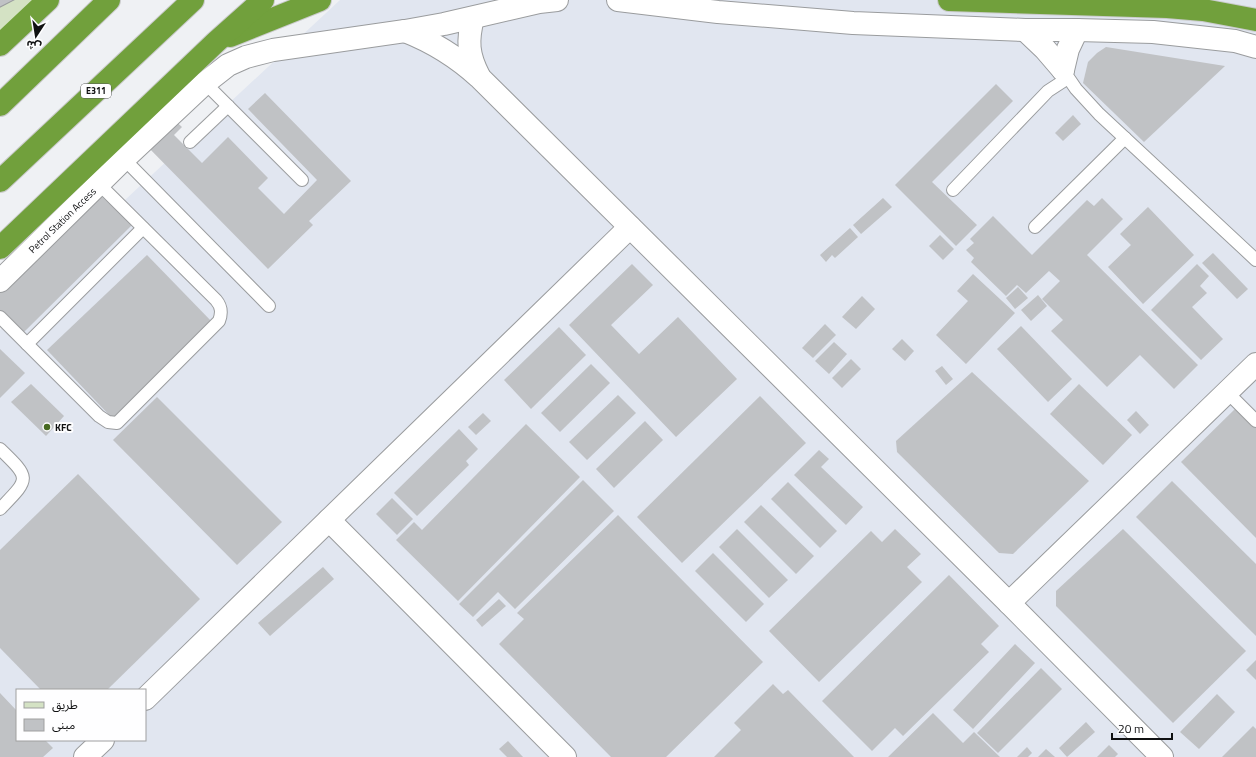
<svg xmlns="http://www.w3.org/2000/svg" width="1256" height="757" font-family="'Titillium Web','Noto Sans Arabic',sans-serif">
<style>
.built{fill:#e1e6f0;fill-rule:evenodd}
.building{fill:#c0c2c5}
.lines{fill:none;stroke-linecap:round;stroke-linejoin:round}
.lane-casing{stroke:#9a9c9e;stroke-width:14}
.street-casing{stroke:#9a9c9e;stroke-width:24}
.secondary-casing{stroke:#9a9c9e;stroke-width:24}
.highway-casing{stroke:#cacbcb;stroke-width:24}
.lane{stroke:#fff;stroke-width:12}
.street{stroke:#fff;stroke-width:22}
.secondary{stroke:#d4e2c4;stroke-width:22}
.highway{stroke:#71a03c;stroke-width:22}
.poi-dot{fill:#486a21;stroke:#fefeff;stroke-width:1.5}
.labels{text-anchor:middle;stroke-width:4;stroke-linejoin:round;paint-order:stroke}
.shield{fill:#fefeff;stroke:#575859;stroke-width:1}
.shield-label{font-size:9px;font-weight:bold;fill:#101112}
.street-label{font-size:10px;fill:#101112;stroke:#fefeff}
.poi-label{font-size:10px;font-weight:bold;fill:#101112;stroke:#fefeff;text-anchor:start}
</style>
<rect width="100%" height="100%" fill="#eff1f4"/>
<path class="built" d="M 340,0 L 1256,0 L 1256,757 L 0,757 L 0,330 L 97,226 ZM 17,690 L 145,690 L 145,740 L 17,740 Z"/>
<g class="building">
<path d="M 0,0 L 15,0 L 2,13 L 0,11 Z"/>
<path d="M 1106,47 L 1225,66 L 1144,142 L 1083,83 L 1088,62 L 1097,53 Z"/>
<path d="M 996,84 L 1013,101 L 932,182 L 977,225 L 956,246 L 895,185 Z"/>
<path d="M 265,93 L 351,181 L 309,221 L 313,225 L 268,269 L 143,142 L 170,116 L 182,127 L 174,135 L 202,163 L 228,137 L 268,178 L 258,188 L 284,214 L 317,180 L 248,109 Z"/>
<path d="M 1073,115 L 1081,124 L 1063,141 L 1055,133 Z"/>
<path d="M 99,194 L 132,225 L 23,333 L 0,312 L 0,292 Z"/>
<path d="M 883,198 L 892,207 L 861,234 L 853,225 Z"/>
<path d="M 1102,198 L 1123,219 L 1087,255 L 1198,365 L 1174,389 L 1140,355 L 1107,387 L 1051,331 L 1063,320 L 1042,299 L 1060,281 L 1049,271 L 1026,293 L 1017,285 L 1006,296 L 971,262 L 974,258 L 966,250 L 974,243 L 970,239 L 993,216 L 1032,255 L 1087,200 L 1094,206 Z"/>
<path d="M 1148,207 L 1194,255 L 1143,304 L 1108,267 L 1131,245 L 1120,234 Z"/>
<path d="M 850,228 L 858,237 L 835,258 L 832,255 L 826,262 L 820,255 Z"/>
<path d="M 940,235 L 954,249 L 943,260 L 929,246 Z"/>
<path d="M 1213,253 L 1248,289 L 1237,299 L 1202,263 Z"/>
<path d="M 147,255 L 213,323 L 113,419 L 47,350 Z"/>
<path d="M 632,264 L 653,285 L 611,325 L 639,354 L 678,317 L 737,379 L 676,437 L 569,325 Z"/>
<path d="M 1197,264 L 1209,276 L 1200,286 L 1207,293 L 1192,307 L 1223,339 L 1201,360 L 1151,310 Z"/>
<path d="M 973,274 L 1015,313 L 966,364 L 936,335 L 968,301 L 957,291 Z"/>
<path d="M 1018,287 L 1028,298 L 1015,309 L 1006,298 Z"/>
<path d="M 1038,295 L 1047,306 L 1031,321 L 1021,310 Z"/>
<path d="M 862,296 L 875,309 L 856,329 L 842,317 Z"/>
<path d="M 825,324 L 836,335 L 813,358 L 802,348 Z"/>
<path d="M 1021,326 L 1072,379 L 1048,402 L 997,349 Z"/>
<path d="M 559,327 L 586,355 L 531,409 L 504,380 Z"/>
<path d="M 902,339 L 914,351 L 905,361 L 892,349 Z"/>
<path d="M 834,342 L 847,354 L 829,374 L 815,361 Z"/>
<path d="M 0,349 L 25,373 L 0,398 Z"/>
<path d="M 851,359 L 861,369 L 842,388 L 832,378 Z"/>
<path d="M 591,364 L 610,383 L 560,432 L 541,413 Z"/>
<path d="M 942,366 L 953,379 L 946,385 L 935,371 Z"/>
<path d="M 972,372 L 1089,481 L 1013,554 L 999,553 L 897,452 L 896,441 Z"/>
<path d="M 31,384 L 64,416 L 46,436 L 11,402 Z"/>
<path d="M 1079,384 L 1132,435 L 1103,465 L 1050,414 Z"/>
<path d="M 618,395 L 636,413 L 587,460 L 569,442 Z"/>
<path d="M 760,396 L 806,443 L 682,563 L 637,517 Z"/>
<path d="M 157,397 L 282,522 L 237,565 L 113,440 Z"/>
<path d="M 1236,408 L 1256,428 L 1256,538 L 1181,462 Z"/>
<path d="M 1136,411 L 1149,425 L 1140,434 L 1127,420 Z"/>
<path d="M 483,413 L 491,421 L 476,435 L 468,427 Z"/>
<path d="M 645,421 L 663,440 L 614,488 L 596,469 Z"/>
<path d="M 526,424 L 580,477 L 458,601 L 396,540 L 414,522 L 422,530 Z"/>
<path d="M 459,429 L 478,449 L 466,461 L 469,465 L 417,516 L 394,493 Z"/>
<path d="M 819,450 L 829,459 L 821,467 L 863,507 L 846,525 L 794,475 Z"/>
<path d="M 78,474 L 200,599 L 107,690 L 41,690 L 0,648 L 0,550 Z"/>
<path d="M 583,480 L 614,511 L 515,609 L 498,592 L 473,617 L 459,604 Z"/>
<path d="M 1172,481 L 1256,564 L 1256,636 L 1136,517 Z"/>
<path d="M 788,482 L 837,531 L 820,548 L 771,499 Z"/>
<path d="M 392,498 L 413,519 L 397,535 L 376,514 Z"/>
<path d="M 761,505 L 814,556 L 796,574 L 744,522 Z"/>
<path d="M 618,515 L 763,662 L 666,757 L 611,757 L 499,644 L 524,619 L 517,613 Z"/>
<path d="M 737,529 L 788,580 L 769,598 L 719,547 Z"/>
<path d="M 895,529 L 921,554 L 907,567 L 922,582 L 819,682 L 769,631 L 871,531 L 882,542 Z"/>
<path d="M 1123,529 L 1246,651 L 1173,723 L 1056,606 L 1056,591 Z"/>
<path d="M 713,553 L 764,604 L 746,622 L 695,571 Z"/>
<path d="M 323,567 L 334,579 L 270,636 L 258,623 Z"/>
<path d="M 949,575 L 999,626 L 981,644 L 989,652 L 903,736 L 895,728 L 872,751 L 822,701 Z"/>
<path d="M 499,599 L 506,606 L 482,627 L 476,620 Z"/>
<path d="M 1015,644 L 1035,663 L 973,729 L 953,710 Z"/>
<path d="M 1256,660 L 1256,680 L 1246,670 Z"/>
<path d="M 1041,668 L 1062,689 L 998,753 L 977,733 Z"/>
<path d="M 773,684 L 783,694 L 788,690 L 854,757 L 714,757 L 741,730 L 734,723 Z"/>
<path d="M 0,693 L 17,711 L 17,740 L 45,740 L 53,748 L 43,757 L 0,757 Z"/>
<path d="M 1217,694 L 1235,712 L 1199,749 L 1180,732 Z"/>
<path d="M 933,713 L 963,743 L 974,732 L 1000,757 L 888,757 Z"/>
<path d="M 1086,722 L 1095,732 L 1067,757 L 1059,748 Z"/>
<path d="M 1253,726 L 1256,729 L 1256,757 L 1222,757 Z"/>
<path d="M 508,741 L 523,757 L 507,757 L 499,749 Z"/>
<path d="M 1109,745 L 1118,754 L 1115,757 L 1097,757 Z"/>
<path d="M 1027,747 L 1032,753 L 1028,757 L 1017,757 Z"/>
<path d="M 1046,749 L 1055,757 L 1038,757 Z"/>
</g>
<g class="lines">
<g class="lane-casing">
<g id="lane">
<path d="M 1063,70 L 1076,89 L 1099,114 L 1256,260"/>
<path d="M 205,83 L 302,180"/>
<path d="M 190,142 L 228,106"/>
<path d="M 124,159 L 269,306"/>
<path d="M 953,190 L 1048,91 L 1068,78"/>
<path d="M 1035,227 L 1125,138"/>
<path d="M 0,317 L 99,416 L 108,422 L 117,423 L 219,321 C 222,313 222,307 216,300 L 99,184"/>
<path d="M 27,344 L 143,228"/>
<path d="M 1227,392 L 1256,421"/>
<path d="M 0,449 C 31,479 30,478 0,509"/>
</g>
</g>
<g class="street-casing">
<g id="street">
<path d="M 618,0 L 718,12 L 853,23 L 1025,30 L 1077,30 L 1153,32 L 1235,41 L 1256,47"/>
<path d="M 473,18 C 467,41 468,55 479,76"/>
<path d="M 1025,30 L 1045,49 L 1063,70"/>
<path d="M 405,31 C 433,42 457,57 479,77 L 1009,603 L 1162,757"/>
<path d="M 1063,70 L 1068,49 L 1077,30"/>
<path d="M 0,281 L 124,159 L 205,83 L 228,65 L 246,57 L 273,50 L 405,31 L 444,24 L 539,2 L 557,0"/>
<path d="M 329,520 L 565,757"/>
<path d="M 1009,603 L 1256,364"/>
<path d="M 145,699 L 630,227"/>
<path d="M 85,757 L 103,740"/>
</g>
</g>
<g class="secondary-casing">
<path id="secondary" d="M 0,20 L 39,0"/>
</g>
<g class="highway-casing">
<g id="highway">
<path d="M 949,0 L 1167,7 L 1203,10 L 1256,20"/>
<path d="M 230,36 L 320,0"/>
<path d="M 0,45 L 48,0"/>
<path d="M 0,105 L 109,0"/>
<path d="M 0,181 L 193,0"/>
<path d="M 0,248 L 216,42 L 263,0"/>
</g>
</g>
<use href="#lane" class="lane"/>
<use href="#street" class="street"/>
<use href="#secondary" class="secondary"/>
<use href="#highway" class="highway"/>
</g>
<circle class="poi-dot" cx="47" cy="427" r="4"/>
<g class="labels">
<rect class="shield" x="81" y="84" width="30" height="14" rx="3"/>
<g class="shield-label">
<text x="96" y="94">E311</text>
</g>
<g class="street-label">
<text transform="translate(62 220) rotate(-44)" y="4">Petrol Station Access</text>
</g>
<g class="poi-label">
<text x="55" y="431">KFC</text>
</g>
</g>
<rect x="16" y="689" width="130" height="52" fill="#fefeff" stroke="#9f9fa0"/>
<rect x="24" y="702" width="20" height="6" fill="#d4e2c4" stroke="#9f9fa0"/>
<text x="52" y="709" font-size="12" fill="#101112">طريق</text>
<rect x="24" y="719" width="20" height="12" fill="#c0c2c5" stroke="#9f9fa0"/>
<text x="52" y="729" font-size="12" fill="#101112">مبنى</text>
<g transform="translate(36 36) rotate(192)" stroke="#fefeff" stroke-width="3" paint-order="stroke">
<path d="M0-3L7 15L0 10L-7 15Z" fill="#101112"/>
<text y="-6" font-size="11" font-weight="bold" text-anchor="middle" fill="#101112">ش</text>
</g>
<path d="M1112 733v6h60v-6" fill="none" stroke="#101112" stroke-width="2"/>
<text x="1118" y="733" font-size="12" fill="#101112" stroke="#fefeff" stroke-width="3" paint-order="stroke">20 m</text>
</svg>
